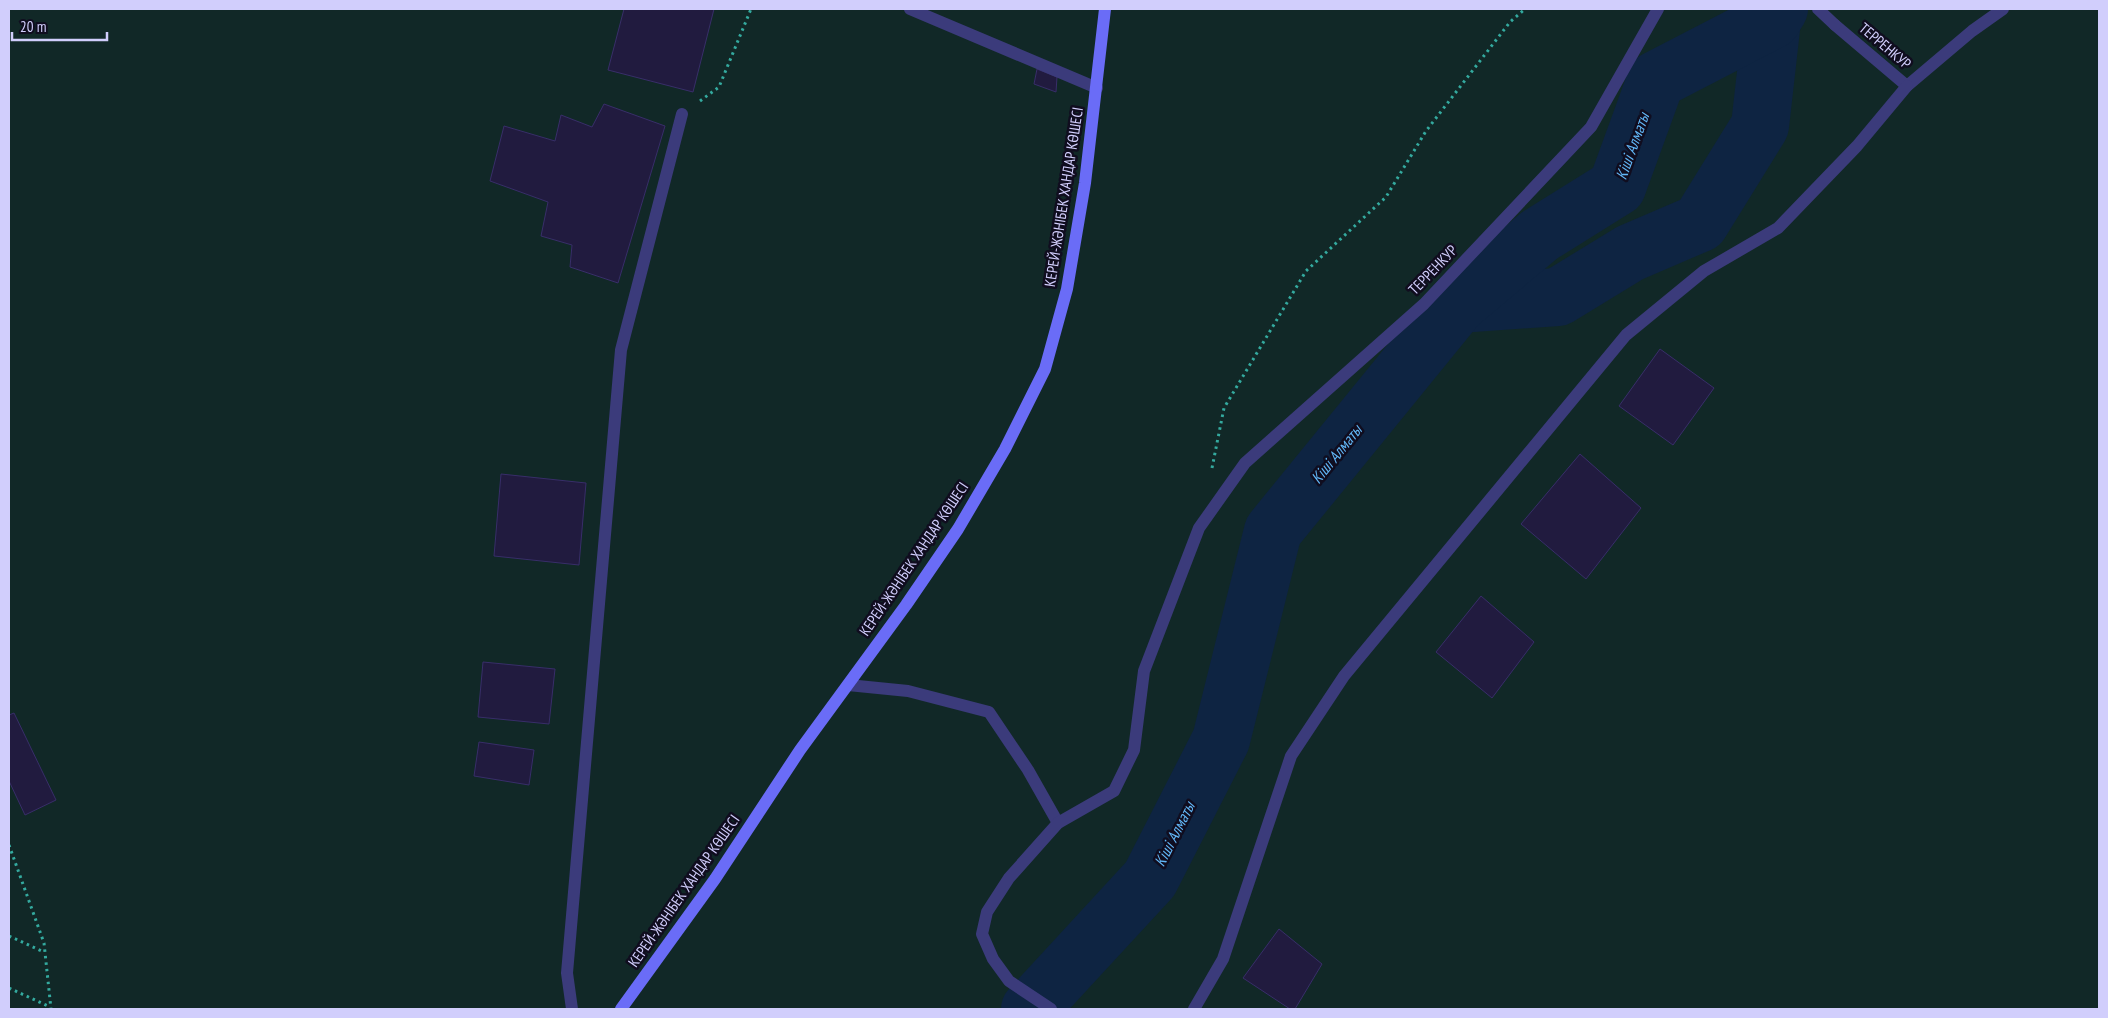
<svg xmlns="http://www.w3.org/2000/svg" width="2108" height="1018" font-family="'PT Sans Narrow',sans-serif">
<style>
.green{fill:#112827}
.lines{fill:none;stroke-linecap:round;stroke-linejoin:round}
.river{stroke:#0e2442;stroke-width:58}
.building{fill:#211b3f;stroke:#382e69}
.path{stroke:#34aa9f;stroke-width:3;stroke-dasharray:2.5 4;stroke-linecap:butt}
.service{stroke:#3b3b7b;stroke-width:12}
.minor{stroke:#3b3b7b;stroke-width:12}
.secondary{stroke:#6a6cf7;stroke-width:12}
.labels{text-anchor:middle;stroke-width:5;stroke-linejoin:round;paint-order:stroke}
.street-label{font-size:15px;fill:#d1cefc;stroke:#100d1f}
.water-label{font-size:16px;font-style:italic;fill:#62b7f7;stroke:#100d1f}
</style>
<rect width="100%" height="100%" fill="#100d1f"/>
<rect class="green" x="9" y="9" width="2090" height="1000"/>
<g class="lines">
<g class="river">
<path d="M 1458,304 L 1558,297 L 1630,253 L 1700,223 L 1760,126 L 1772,20"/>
<path d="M 1030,1009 L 1150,879 L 1221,740 L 1273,531 L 1458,304 L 1540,235 L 1617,187 L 1656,80 L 1772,20 L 1779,9"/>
</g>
</g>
<g class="building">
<path d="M 624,9 L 714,9 L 693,92 L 608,70 Z"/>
<path d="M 1037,69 L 1057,77 L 1056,92 L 1034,84 Z"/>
<path d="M 604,104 L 665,126 L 618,283 L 570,267 L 572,245 L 541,236 L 548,202 L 490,181 L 504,126 L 555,141 L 561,115 L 592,127 Z"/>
<path d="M 1660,349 L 1714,388 L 1673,445 L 1619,406 Z"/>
<path d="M 1580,454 L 1641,508 L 1586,579 L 1521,524 Z"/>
<path d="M 501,474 L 586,483 L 579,565 L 494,556 Z"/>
<path d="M 1481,596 L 1534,642 L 1492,698 L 1436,652 Z"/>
<path d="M 483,662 L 555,669 L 549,724 L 478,717 Z"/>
<path d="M 14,713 L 56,800 L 25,815 L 9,781 L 9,715 Z"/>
<path d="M 479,742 L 534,750 L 529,785 L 474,776 Z"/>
<path d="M 1279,929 L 1322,964 L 1295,1009 L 1290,1009 L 1243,978 Z"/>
</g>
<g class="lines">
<g class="path">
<path d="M 700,101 L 719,87 L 751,9"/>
<path d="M 1212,468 L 1224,408 L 1306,271 L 1386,197 L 1426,131 L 1510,22 L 1525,9"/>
<path d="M 9,845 L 44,943 L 51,1009"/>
<path d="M 9,936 L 44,952"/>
<path d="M 9,988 L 50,1007"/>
</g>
<g class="service">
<path d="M 910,9 L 1097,88"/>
<path d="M 1835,25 L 1907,86 L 1972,31 L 2003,9"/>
<path d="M 848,685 L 908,691 L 989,712 L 1028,770 L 1058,823"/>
<path d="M 572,1009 L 567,973 L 621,350 L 682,114"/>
<path d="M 1051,1009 L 1009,981 L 993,959 L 982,934 L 987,912 L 1009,878 L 1058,823 L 1114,791 L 1134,750 L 1144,671 L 1199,528 L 1245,463 L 1424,304 L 1591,127 L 1658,9"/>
<path d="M 1194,1009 L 1223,959 L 1291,756 L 1344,676 L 1626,335 L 1704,271 L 1778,228 L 1857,146 L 1907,86"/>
</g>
<path class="minor" d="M 1818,9 L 1835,25"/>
<path class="secondary" d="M 621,1009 L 715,879 L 800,750 L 906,605 L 958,529 L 1005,449 L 1045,369 L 1067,289 L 1085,183 L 1105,9"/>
</g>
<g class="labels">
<g class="street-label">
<text transform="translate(1885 46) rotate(40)" y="5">ТЕРРЕНКУР</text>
<text transform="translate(1064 197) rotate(-81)" y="5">КЕРЕЙ-ЖӘНІБЕК ХАНДАР КӨШЕСІ</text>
<text transform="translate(1433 270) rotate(-46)" y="5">ТЕРРЕНКУР</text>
<text transform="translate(914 559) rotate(-56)" y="5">КЕРЕЙ-ЖӘНІБЕК ХАНДАР КӨШЕСІ</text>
<text transform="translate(684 891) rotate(-55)" y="5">КЕРЕЙ-ЖӘНІБЕК ХАНДАР КӨШЕСІ</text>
</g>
<g class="water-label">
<text transform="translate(1632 146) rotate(-70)" y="6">Кіші Алматы</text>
<text transform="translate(1336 454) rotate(-51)" y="6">Кіші Алматы</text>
<text transform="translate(1174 834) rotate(-63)" y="6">Кіші Алматы</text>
</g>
</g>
<rect width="2108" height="1018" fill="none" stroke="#d1cefc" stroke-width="20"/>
<path d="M12 32v8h95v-8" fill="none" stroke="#d1cefc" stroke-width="2.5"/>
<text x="20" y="32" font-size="15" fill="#d1cefc" stroke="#100d1f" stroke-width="4" paint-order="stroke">20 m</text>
</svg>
